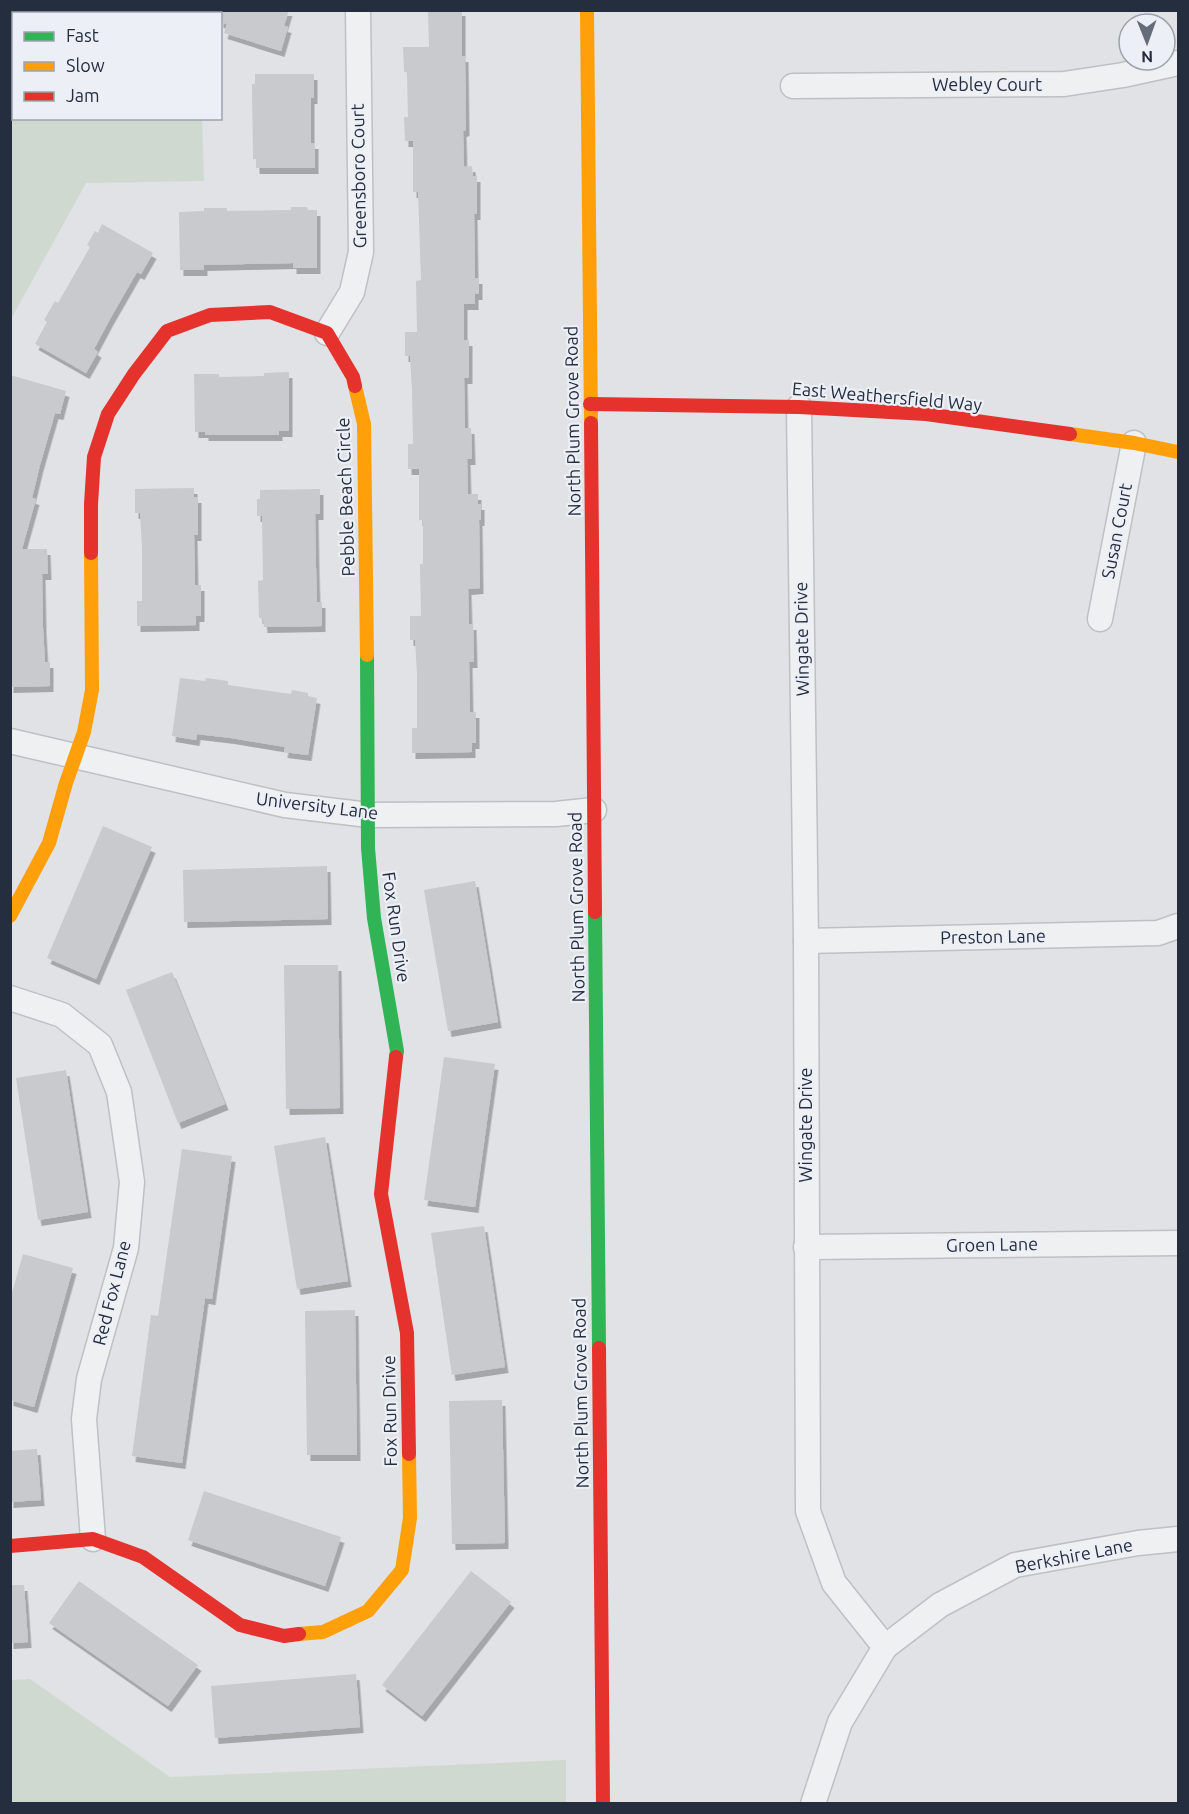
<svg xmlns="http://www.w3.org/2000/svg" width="1189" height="1814" font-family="Ubuntu,sans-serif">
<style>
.green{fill:#d0d9cf}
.building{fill:#c8cacd;filter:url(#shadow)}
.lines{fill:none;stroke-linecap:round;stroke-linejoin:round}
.street-casing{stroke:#bec0c3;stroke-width:27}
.street{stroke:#eff0f2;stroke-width:24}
.fast{stroke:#30b455;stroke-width:14}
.slow{stroke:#ff9f0a;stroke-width:14}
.jam{stroke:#e5322d;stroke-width:14}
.labels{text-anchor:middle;stroke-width:4.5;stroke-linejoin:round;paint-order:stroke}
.street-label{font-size:18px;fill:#252e3f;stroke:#ecf0f6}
</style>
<defs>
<filter id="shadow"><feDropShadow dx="3.5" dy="6" stdDeviation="0" flood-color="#0004"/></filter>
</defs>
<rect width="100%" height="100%" fill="#e0e2e5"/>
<g class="green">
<path d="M 11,11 L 200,11 L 200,14 L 14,14 L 14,118 L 202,119 L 204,181 L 86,183 L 11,319 Z"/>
<path d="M 30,1679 L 170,1777 L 566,1760 L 566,1803 L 11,1803 L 11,1680 Z"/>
</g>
<g class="building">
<path d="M 197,10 L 289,10 L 284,26 L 288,27 L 281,51 L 224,33 L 227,24 L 220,22 L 220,14 L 197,14 Z"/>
<path d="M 428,10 L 462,10 L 462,56 L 465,56 L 466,130 L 463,131 L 464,167 L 472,166 L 473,176 L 477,176 L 477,214 L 474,214 L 475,278 L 479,278 L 479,294 L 475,294 L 475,304 L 464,304 L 464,340 L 469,340 L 469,378 L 464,378 L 465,428 L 471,428 L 472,459 L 467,459 L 468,494 L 478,494 L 478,504 L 481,504 L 481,520 L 479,520 L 480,588 L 468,589 L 469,624 L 473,624 L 474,662 L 469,662 L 470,712 L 476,712 L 476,743 L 472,743 L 472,752 L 412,753 L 412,728 L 417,728 L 417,674 L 415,640 L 410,640 L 410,616 L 421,616 L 420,564 L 423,564 L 423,520 L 419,520 L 419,469 L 408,469 L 408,444 L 413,444 L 412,390 L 410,356 L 405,356 L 405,332 L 417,332 L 416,281 L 421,280 L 418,192 L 413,192 L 413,141 L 405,141 L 404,117 L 408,117 L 407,72 L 404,72 L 403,47 L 429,47 Z"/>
<path d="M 255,74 L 314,74 L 314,98 L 311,98 L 311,143 L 315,143 L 315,168 L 256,168 L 256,159 L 253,159 L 252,84 L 255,84 Z"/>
<path d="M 291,207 L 307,207 L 308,210 L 317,210 L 317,268 L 293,268 L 293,263 L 204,265 L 204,270 L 180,270 L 179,212 L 204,211 L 204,208 L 227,208 L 227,211 L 291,210 Z"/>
<path d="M 102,224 L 153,253 L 141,274 L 137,272 L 110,319 L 94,349 L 98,352 L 86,373 L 35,344 L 47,322 L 44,320 L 55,301 L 58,303 L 90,247 L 87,245 L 95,231 L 98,233 Z"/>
<path d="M 289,372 L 289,431 L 279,431 L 279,435 L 205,435 L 205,432 L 195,432 L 194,374 L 219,374 L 219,377 L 264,376 L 264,373 Z"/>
<path d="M 10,375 L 66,391 L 60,414 L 55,413 L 40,465 L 32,498 L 36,499 L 22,549 L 47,549 L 48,574 L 42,574 L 43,628 L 45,662 L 50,662 L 50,686 L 10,687 Z"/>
<path d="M 194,488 L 194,497 L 198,497 L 198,535 L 194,535 L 195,585 L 201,585 L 201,616 L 196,616 L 196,625 L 137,626 L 137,601 L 142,601 L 142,547 L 140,513 L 135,513 L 135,489 Z"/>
<path d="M 320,489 L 320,514 L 315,514 L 316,568 L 317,602 L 322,602 L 322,626 L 264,627 L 263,618 L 259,618 L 258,581 L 263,580 L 262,516 L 257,516 L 257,499 L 260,499 L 260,490 Z"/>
<path d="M 180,678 L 205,681 L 206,678 L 228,681 L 228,685 L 291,694 L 292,690 L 308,693 L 308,696 L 317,698 L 308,755 L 284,752 L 285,747 L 231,738 L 197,734 L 196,740 L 172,736 Z"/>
<path d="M 103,826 L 152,847 L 96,979 L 47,958 Z"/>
<path d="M 327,866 L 328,919 L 184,922 L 183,870 Z"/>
<path d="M 475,881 L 498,1022 L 448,1031 L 424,890 Z"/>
<path d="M 284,965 L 338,965 L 340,1108 L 286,1109 Z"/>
<path d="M 172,972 L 225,1104 L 178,1123 L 126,990 Z"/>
<path d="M 444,1057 L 495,1064 L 475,1207 L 424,1200 Z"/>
<path d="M 66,1070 L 88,1212 L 38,1220 L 16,1078 Z"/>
<path d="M 325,1137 L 348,1281 L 297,1289 L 274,1146 Z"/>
<path d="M 182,1149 L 232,1156 L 212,1299 L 205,1298 L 182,1463 L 132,1456 L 151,1315 L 158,1316 Z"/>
<path d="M 484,1226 L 505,1367 L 452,1375 L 431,1233 Z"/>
<path d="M 23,1254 L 73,1268 L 34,1407 L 10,1400 L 10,1300 Z"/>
<path d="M 355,1310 L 357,1455 L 307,1455 L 305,1311 Z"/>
<path d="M 502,1400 L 505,1543 L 452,1544 L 449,1401 Z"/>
<path d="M 37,1449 L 41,1500 L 10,1502 L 10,1451 Z"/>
<path d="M 204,1491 L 341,1537 L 325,1586 L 188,1540 Z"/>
<path d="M 471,1571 L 511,1602 L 422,1716 L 382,1685 Z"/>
<path d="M 79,1581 L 198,1665 L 168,1706 L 49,1623 Z"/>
<path d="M 10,1585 L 24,1585 L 28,1642 L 10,1643 Z"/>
<path d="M 356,1674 L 360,1727 L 215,1738 L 211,1686 Z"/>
</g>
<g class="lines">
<g class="street-casing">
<g id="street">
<path d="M 793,86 L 1064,84 L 1123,75 L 1178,63"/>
<path d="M 327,333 L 352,292 L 361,252 L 358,10"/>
<path d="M 799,407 L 806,941 L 808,1511 L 834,1583 L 885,1647 L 840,1722 L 813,1804"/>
<path d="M 1100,619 L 1134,443"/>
<path d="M 10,741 L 285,805 L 369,815 L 556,814 L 594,810"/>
<path d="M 806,941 L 1158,933 L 1178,926"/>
<path d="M 10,998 L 62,1015 L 100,1045 L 119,1092 L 132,1182 L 126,1248 L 89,1379 L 84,1419 L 93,1539"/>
<path d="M 806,1247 L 1178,1243"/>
<path d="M 885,1647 L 940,1605 L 1015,1565 L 1138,1543 L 1178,1539"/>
</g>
</g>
<use href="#street" class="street"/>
<g class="fast">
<path d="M 367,655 L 368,848 L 374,918 L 397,1051 L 396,1057"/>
<path d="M 595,912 L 599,1348"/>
</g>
<g class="slow">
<path d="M 587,10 L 591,423"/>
<path d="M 355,386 L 364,424 L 367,655"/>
<path d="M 1070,434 L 1134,443 L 1178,452"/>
<path d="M 10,916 L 49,843 L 66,783 L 84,732 L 92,690 L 91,553"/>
<path d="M 299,1634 L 323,1632 L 368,1611 L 402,1570 L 410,1518 L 409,1454"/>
</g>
<g class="jam">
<path d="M 590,404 L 799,407 L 926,414 L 1070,434"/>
<path d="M 591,423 L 595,912"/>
<path d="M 91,553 L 91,504 L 94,457 L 108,414 L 134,374 L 167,331 L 210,315 L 270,312 L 327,333 L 353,377 L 355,386"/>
<path d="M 396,1057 L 381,1194 L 407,1333 L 409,1454"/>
<path d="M 599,1348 L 603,1804"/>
<path d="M 10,1546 L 93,1539 L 143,1557 L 240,1625 L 284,1636 L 299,1634"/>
</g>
</g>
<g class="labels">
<g class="street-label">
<text x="987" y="91">Webley Court</text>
<text transform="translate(359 176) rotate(-91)" y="6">Greensboro Court</text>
<text transform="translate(887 397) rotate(5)" y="6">East Weathersfield Way</text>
<text transform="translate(573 421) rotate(-91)" y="6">North Plum Grove Road</text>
<text transform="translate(346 497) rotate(-92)" y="6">Pebble Beach Circle</text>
<text transform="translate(1117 531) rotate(-79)" y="6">Susan Court</text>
<text transform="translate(802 639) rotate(-91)" y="6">Wingate Drive</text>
<text transform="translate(317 806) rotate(7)" y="6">University Lane</text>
<text transform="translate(577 907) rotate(-91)" y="6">North Plum Grove Road</text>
<text transform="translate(396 927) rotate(82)" y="6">Fox Run Drive</text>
<text transform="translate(993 937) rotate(-1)" y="6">Preston Lane</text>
<text transform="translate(806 1125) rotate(-90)" y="6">Wingate Drive</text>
<text transform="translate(992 1245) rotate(-1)" y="6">Groen Lane</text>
<text transform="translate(112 1293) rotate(-76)" y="6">Red Fox Lane</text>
<text transform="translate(581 1393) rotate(-91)" y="6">North Plum Grove Road</text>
<text transform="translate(390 1411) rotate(-91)" y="6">Fox Run Drive</text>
<text transform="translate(1074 1556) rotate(-11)" y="6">Berkshire Lane</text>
</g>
</g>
<rect width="1189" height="1814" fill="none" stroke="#252e3f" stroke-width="24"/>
<rect x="12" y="12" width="210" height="108" fill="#ecf0f6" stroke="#9ca2ad" stroke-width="1.5"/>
<rect x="24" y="32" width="30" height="9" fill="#30b455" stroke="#9ca2ad" stroke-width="1.5"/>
<text x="66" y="42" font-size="18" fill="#252e3f">Fast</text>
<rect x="24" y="62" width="30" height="9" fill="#ff9f0a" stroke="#9ca2ad" stroke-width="1.5"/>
<text x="66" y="72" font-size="18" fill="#252e3f">Slow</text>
<rect x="24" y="92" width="30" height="9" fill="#e5322d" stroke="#9ca2ad" stroke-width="1.5"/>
<text x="66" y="102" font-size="18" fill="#252e3f">Jam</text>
<g transform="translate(1147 42) rotate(179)"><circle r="28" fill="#ecf0f6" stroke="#9ca2ad" stroke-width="1.5"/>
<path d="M0-4.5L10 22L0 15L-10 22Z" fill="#666d79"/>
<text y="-9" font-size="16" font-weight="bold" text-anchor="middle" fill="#252e3f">N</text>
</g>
</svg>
